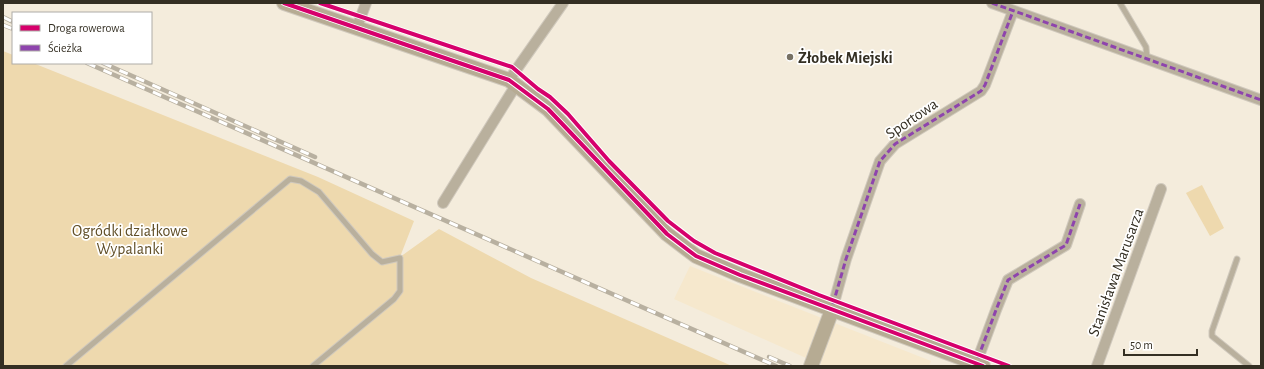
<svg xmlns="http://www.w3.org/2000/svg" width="1264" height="369" font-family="'Alegreya Sans',sans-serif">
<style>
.built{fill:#f6e8cd}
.green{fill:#eed9ae}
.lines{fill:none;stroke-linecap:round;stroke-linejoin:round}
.lane-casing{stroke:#d0c9bd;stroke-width:7}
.street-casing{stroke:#d0c9bd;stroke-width:12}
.secondary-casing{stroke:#d0c9bd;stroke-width:16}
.lane{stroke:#b9b09d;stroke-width:5}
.street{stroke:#b9b09d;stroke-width:10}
.secondary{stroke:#b6ab93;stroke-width:14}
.rail-casing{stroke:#b8b0a0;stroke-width:4.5}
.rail{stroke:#fff;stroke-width:3;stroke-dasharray:9;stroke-linecap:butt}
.quiet{stroke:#8e44ad;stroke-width:3;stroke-dasharray:6 3;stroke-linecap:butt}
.cycleway-casing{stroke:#fff;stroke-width:6}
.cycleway{stroke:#d6006c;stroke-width:4}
.poi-dot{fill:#777164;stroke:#fff;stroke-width:1.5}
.labels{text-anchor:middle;stroke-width:3.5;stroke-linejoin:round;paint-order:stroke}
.poi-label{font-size:16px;font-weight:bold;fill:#342f23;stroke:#fff;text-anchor:start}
.street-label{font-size:16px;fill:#342f23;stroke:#fff}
.park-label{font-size:16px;fill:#5f4d25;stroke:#fff}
</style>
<rect width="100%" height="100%" fill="#f4ecdc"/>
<path class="built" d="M 690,266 L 931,361 L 929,366 L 824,366 L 674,299 Z"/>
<g class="green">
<path d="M 3,51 L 13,55 L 13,63 L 33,63 L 318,177 L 414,221 L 400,257 L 439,229 L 531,278 L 732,366 L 3,366 Z"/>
<path d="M 1202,185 L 1224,228 L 1210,236 L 1186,193 Z"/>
</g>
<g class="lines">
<g class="lane-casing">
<g id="lane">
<path d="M 1120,3 L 1146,47 L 1147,59"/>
<path d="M 1237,259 L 1212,331 L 1212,336 L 1249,366"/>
<path d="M 66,366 L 290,179 L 301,181 L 319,192 L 372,254 L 382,262 L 400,258 L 400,291 L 394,299 L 313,366"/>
</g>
</g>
<g class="street-casing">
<g id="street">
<path d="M 992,3 L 1261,100"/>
<path d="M 357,27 L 366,3"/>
<path d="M 509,80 L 563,3"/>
<path d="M 443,203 L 516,85"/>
<path d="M 832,310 L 846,259 L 880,161 L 895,144 L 981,91 L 985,85 L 1013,11"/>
<path d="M 976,364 L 996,310 L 1008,280 L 1066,245 L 1080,204"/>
<path d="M 1097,366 L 1161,189"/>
</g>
</g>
<g class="secondary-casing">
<g id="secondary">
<path d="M 284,3 L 509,80 L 548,109 L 667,234 L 696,256 L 740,275 L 983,366"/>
<path d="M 811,366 L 832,310"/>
</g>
</g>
<use href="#lane" class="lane"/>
<use href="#street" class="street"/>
<use href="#secondary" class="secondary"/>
<g class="rail-casing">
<g id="rail">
<path d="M 3,17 L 13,22"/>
<path d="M 3,25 L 13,29"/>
<path d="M 87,63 L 776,366"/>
<path d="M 103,63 L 315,157"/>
<path d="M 769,357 L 790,366"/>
</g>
</g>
<use href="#rail" class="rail"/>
<g class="quiet">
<path d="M 992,3 L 1261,100"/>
<path d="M 833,304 L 846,259 L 880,161 L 895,144 L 981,91 L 985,85 L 1013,11"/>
<path d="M 978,358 L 996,310 L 1008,280 L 1066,245 L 1080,204"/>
</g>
<g class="cycleway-casing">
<g id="cycleway">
<path d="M 284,3 L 509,80 L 548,109 L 667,234 L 696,256 L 740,275 L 983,366"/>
<path d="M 320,3 L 512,67 L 538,89 L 550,97 L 568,114 L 609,161 L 668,221 L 694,241 L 715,253 L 819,295 L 1009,366"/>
</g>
</g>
<use href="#cycleway" class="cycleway"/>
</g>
<circle class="poi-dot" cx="790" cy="57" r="4"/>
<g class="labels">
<g class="poi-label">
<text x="798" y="63">Żłobek Miejski</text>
</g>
<g class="street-label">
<text transform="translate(911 118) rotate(-34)" y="6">Sportowa</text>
<text transform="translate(1115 272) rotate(-70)" y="6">Stanisława Marusarza</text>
</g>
<g class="park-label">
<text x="130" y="236">Ogródki działkowe<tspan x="130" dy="18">Wypalanki</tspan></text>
</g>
</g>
<rect width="1264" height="369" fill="none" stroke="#342f23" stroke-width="8"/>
<rect x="12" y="12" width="140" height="52" fill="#ffffff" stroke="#aeaca7"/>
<rect x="20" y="25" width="20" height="6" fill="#d6006c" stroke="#aeaca7"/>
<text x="48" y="32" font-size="12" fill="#342f23">Droga rowerowa</text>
<rect x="20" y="45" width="20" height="6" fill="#8e44ad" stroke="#aeaca7"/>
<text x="48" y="52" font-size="12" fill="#342f23">Ścieżka</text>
<path d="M1124 349v6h73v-6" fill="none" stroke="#342f23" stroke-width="2"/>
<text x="1130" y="349" font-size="12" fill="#342f23" stroke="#ffffff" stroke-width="3" paint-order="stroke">50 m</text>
</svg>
